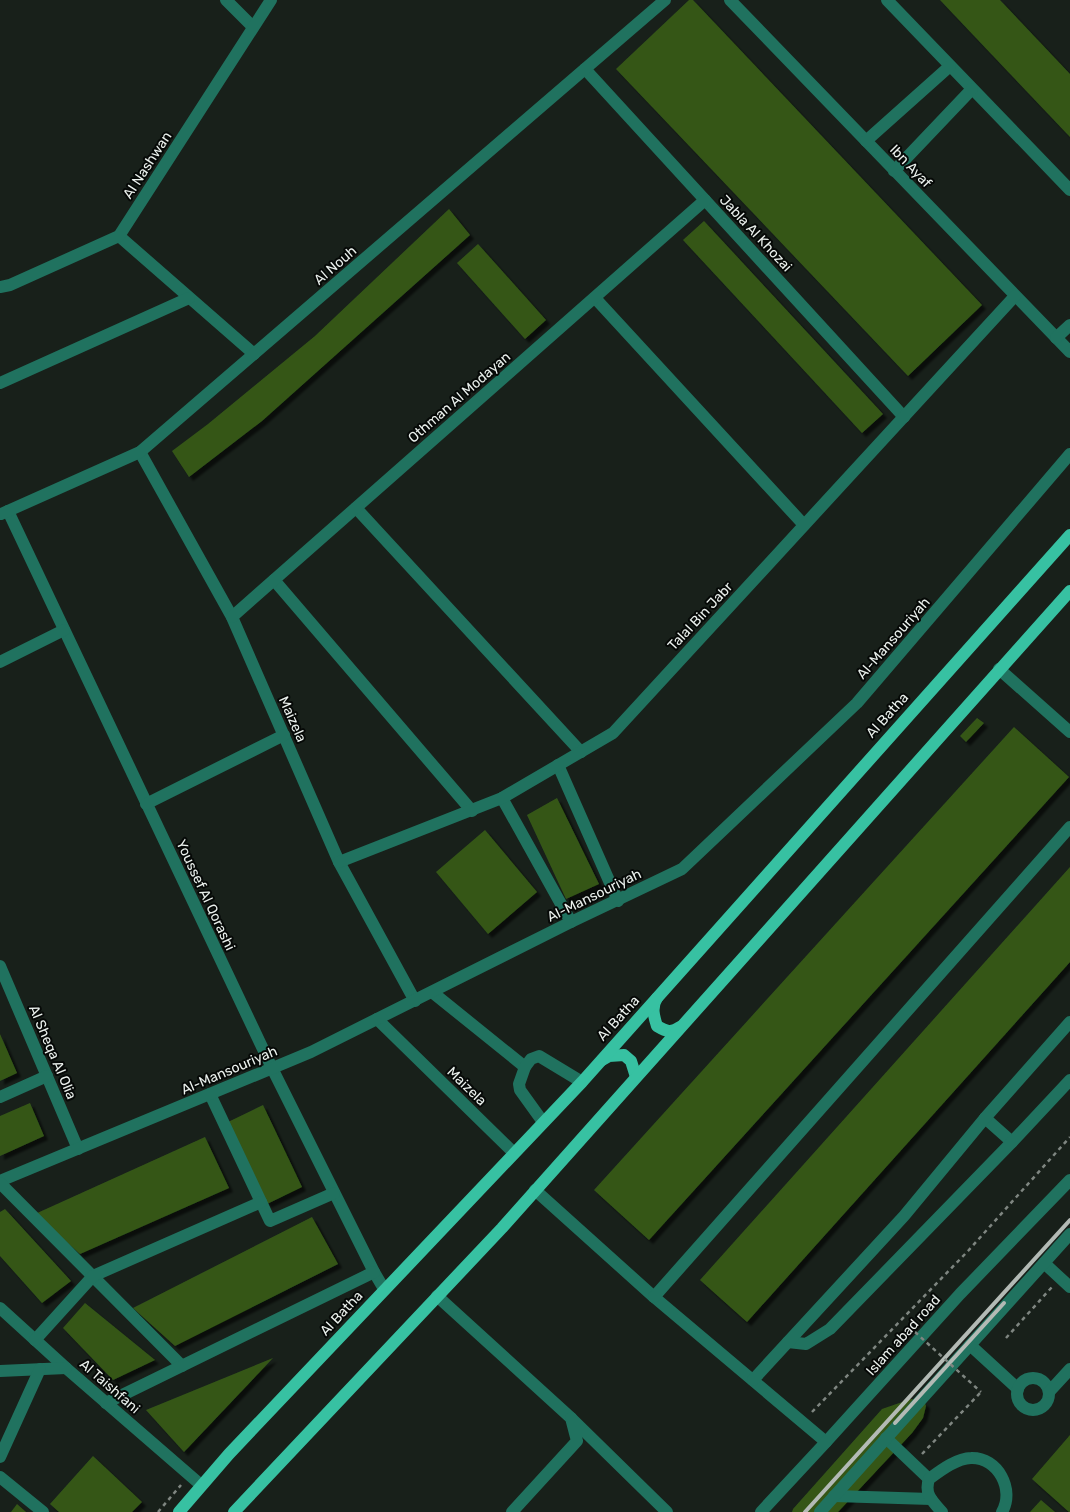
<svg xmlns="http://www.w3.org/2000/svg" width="1070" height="1512" font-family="Rubik,sans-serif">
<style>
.building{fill:#345719;filter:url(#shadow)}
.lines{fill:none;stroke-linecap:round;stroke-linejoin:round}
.path{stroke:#7f8681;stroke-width:2.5;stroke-dasharray:4 4;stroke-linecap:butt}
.minor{stroke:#20725f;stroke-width:12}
.major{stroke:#37c1a2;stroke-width:12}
.rail{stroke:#b3bab5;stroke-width:4}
.path-bridge{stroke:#7f8681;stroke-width:2.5;stroke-dasharray:4 4;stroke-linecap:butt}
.labels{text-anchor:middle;stroke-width:4;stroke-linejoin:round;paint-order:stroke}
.street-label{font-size:14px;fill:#ebf1ed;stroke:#060907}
</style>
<defs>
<filter id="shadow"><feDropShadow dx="4" dy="4" stdDeviation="1" flood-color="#0009"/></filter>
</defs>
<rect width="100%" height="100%" fill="#18201a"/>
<g class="building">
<path d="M 689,0 L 693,0 L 982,305 L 908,376 L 616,69 Z"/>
<path d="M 940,0 L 1000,0 L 1070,74 L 1070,137 Z"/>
<path d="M 449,209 L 470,235 L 262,421 L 189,477 L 172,451 L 208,424 L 315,336 Z"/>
<path d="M 704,221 L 883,414 L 862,433 L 683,240 Z"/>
<path d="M 478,244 L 546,320 L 525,339 L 457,263 Z"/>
<path d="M 977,718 L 984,723 L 966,742 L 960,736 Z"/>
<path d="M 1014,727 L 1069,777 L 649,1240 L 594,1190 Z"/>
<path d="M 557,798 L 599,884 L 566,899 L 527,815 Z"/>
<path d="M 485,830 L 537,892 L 488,934 L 436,872 Z"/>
<path d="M 1070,867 L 1070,962 L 747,1322 L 700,1280 Z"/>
<path d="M 0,1034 L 17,1073 L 0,1081 Z"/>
<path d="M 30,1103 L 44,1136 L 0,1156 L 0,1116 Z"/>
<path d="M 263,1105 L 302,1187 L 267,1204 L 228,1122 Z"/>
<path d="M 205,1137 L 229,1188 L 80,1254 L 35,1214 Z"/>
<path d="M 5,1209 L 71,1281 L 42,1303 L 0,1256 L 0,1212 Z"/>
<path d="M 312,1217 L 338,1264 L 175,1346 L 133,1308 Z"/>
<path d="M 85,1303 L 155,1360 L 113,1380 L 63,1328 Z"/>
<path d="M 273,1358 L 184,1452 L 146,1410 Z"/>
<path d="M 911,1399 L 917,1400 L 925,1403 L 926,1406 L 923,1418 L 912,1433 L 838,1512 L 792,1512 L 793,1509 L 882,1409 Z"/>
<path d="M 1070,1435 L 1070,1512 L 1069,1512 L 1032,1479 Z"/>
<path d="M 93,1456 L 142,1502 L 132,1512 L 59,1512 L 50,1504 Z"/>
<path d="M 1041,1500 L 1055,1512 L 1030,1512 Z"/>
<path d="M 17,1504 L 26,1512 L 11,1512 Z"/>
</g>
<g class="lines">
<g class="path">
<path d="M 1006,1338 L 1052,1287"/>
<path d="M 812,1412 L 968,1251 L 1070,1137"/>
<path d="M 922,1454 L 981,1392"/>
<path d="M 158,1512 L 181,1485"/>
</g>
<g class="minor">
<path d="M 226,0 L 253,27"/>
<path d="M 730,0 L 1070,352"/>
<path d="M 887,0 L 1070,190"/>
<path d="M 585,69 L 904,417"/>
<path d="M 866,141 L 950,66"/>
<path d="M 894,171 L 972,89"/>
<path d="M 119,236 L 254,354"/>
<path d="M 0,287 L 10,285 L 119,236 L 271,0"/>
<path d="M 595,298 L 804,525"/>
<path d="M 1056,338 L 1070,325"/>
<path d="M 0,383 L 189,298"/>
<path d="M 140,452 L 232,617 L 339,862 L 415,1001"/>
<path d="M 356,508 L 581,752"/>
<path d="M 8,511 L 272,1068 L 374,1272 L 384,1289"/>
<path d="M 1,514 L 140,452 L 665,0"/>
<path d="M 274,580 L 472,811"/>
<path d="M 232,617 L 705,200"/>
<path d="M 0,662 L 64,630"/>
<path d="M 999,669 L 1070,732"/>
<path d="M 558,765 L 618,901"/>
<path d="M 502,798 L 571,922"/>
<path d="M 146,804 L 284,735"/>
<path d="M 339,862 L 502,798 L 613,733 L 1015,296"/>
<path d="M 0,966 L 78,1149"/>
<path d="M 432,992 L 525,1067"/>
<path d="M 377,1019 L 514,1153"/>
<path d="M 210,1094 L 270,1221 L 334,1193"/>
<path d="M 0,1097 L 47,1076"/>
<path d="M 985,1118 L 1012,1142"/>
<path d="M 543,1122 L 520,1090 L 519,1084 L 525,1067 L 531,1059 L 539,1056 L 582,1082"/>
<path d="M 0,1181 L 311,1052 L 571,922 L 682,869 L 857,703 L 1070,454"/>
<path d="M 0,1183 L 182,1366"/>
<path d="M 535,1190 L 654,1297 L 826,1442"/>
<path d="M 1044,1263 L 1070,1287"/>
<path d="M 437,1296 L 571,1418 L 577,1441 L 512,1512"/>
<path d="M 654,1297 L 1070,827"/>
<path d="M 0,1308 L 66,1368 L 201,1485"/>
<path d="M 35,1340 L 93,1276 L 261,1202"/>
<path d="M 788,1342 L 806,1344 L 830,1329 L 1012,1142 L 1070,1080"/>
<path d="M 970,1345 L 1018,1389"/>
<path d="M 0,1371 L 66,1368"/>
<circle cx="1033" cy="1394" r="16"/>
<path d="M 753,1380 L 904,1216 L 985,1118 L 1070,1022"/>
<path d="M 1049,1392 L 1070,1369"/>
<path d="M 106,1403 L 374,1272"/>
<path d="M 571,1418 L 667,1512"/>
<path d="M 886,1438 L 929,1479"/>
<path d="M 0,1457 L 40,1369"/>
<path d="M 0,1477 L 43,1512"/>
<path d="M 834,1496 L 931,1499"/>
<path d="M 761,1512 L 826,1442 L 960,1294 L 1070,1180"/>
<path d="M 820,1512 L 1070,1234"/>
<path d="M 942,1512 C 932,1501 924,1494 929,1479 C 940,1471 957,1458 971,1458 C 998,1457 1015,1490 1002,1512"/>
</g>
<g class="major">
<path d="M 657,998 C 651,1007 654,1017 657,1026 C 667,1032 671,1033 680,1027"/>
<path d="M 602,1060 L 609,1056 L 624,1055 L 631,1061 L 636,1077"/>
<path d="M 179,1512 L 229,1454 L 582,1082 L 1070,535"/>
<path d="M 234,1512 L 502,1228 L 1070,591"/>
</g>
<g class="rail">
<path d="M 895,1423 L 1004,1303"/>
<path d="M 805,1512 L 1070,1220"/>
</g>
<path class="path-bridge" d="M 915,1332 L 981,1392"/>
</g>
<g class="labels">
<g class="street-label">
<text transform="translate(147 165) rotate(-57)" y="5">Al Nashwan</text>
<text transform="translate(911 166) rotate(46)" y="5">Ibn Ayaf</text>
<text transform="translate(756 233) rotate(47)" y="5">Jabla Al Khozai</text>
<text transform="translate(335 265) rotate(-41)" y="5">Al Nouh</text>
<text transform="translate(459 397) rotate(-41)" y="5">Othman Al Modayan</text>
<text transform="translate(700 616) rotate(-47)" y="5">Talal Bin Jabr</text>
<text transform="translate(893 638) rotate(-49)" y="5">Al-Mansouriyah</text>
<text transform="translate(887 715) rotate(-48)" y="5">Al Batha</text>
<text transform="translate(293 719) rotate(66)" y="5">Maizela</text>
<text transform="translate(206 895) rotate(65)" y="5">Youssef Al Qorashi</text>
<text transform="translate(594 895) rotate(-26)" y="5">Al-Mansouriyah</text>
<text transform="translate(618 1018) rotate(-48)" y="5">Al Batha</text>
<text transform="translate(53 1052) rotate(67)" y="5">Al Sheqa Al Olia</text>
<text transform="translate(229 1070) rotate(-23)" y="5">Al-Mansouriyah</text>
<text transform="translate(467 1086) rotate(44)" y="5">Maizela</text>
<text transform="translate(341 1313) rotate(-47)" y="5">Al Batha</text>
<text transform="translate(903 1335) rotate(-48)" y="5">Islam abad road</text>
<text transform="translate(110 1386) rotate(41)" y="5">Al Taishfani</text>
</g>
</g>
</svg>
